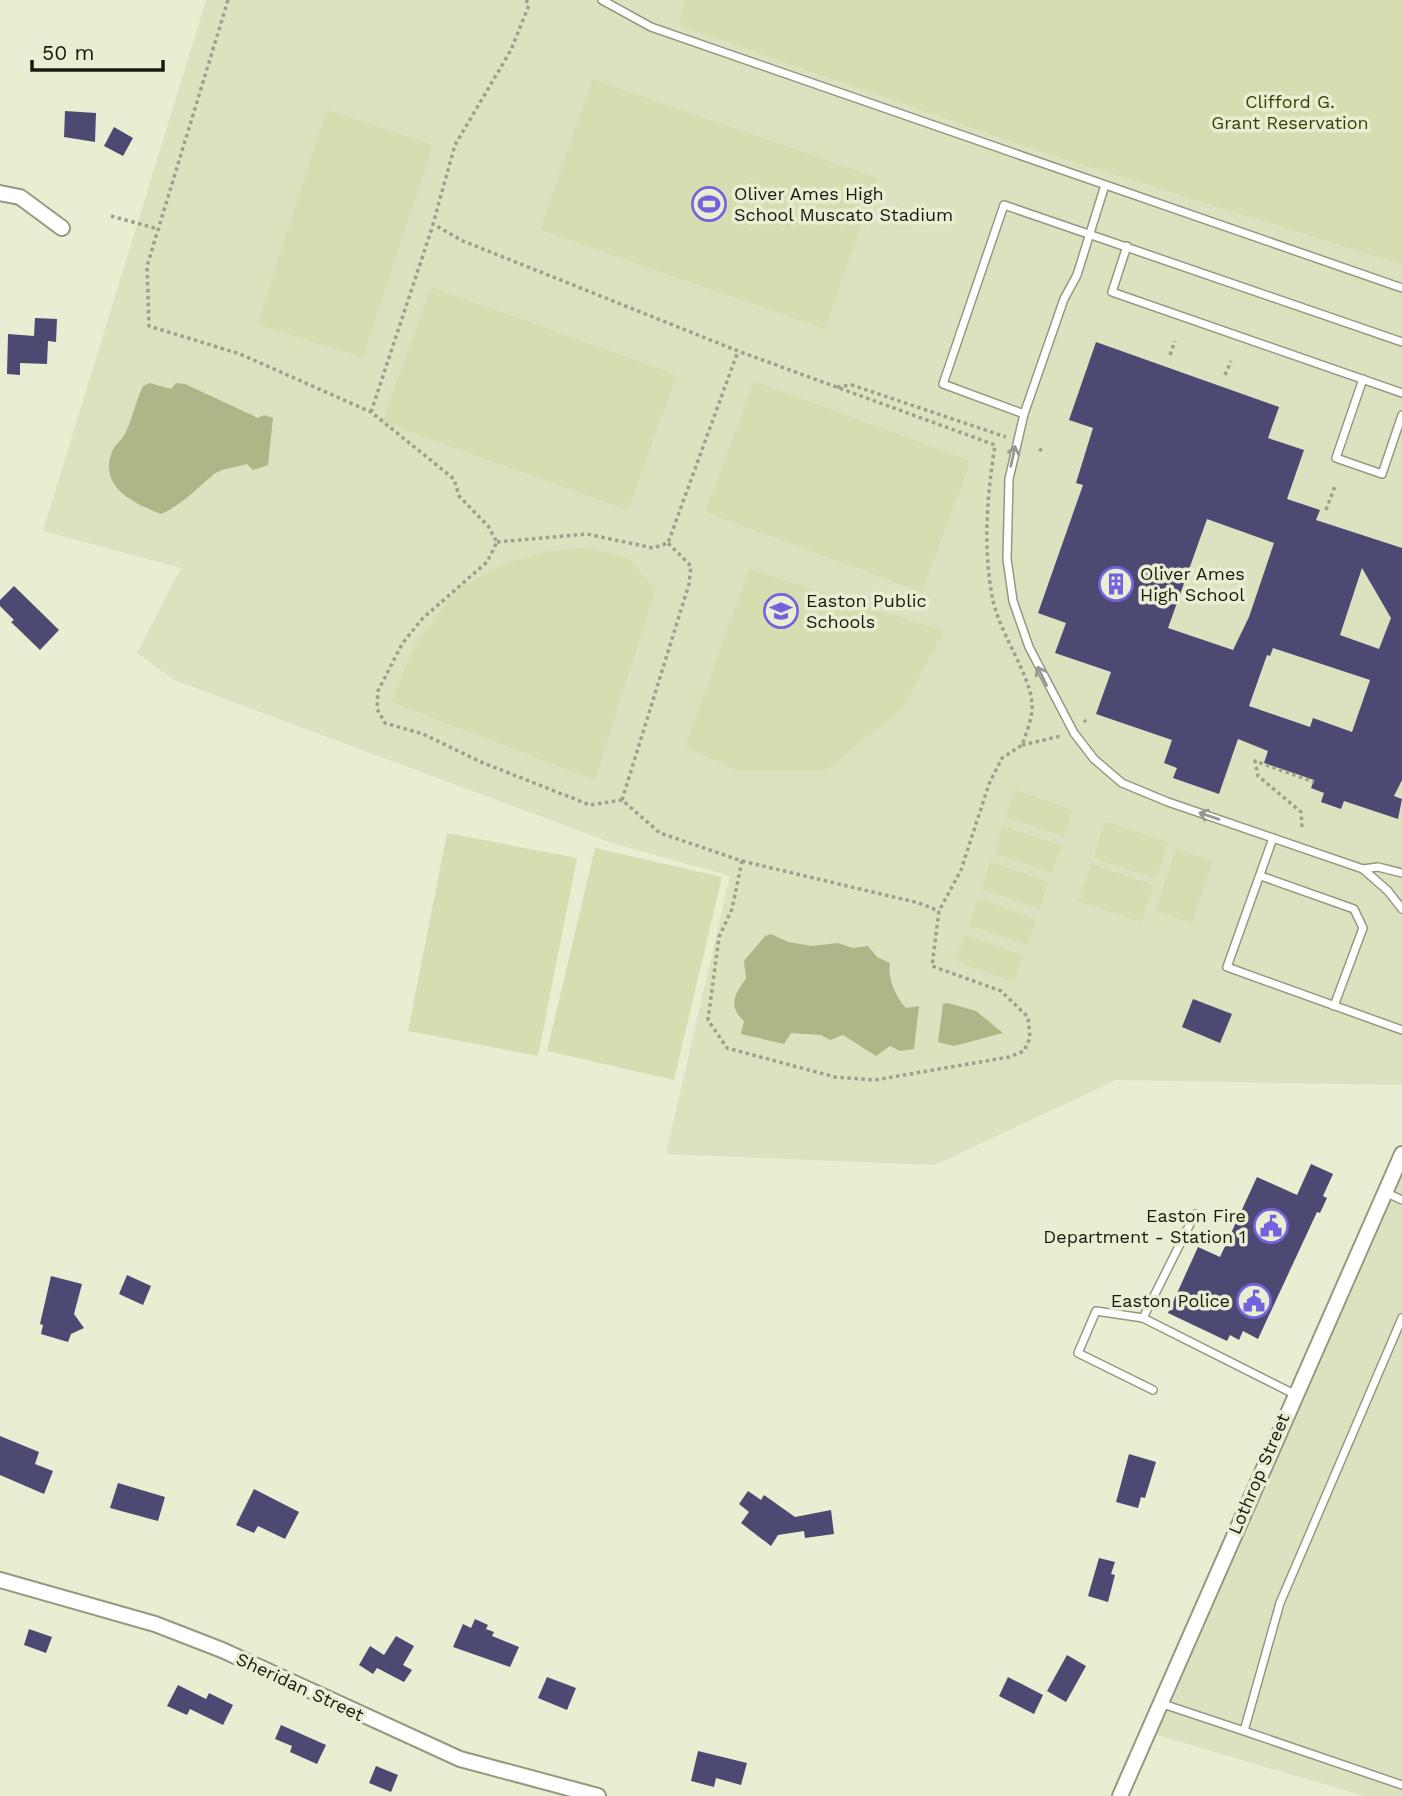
<svg xmlns="http://www.w3.org/2000/svg" width="1402" height="1796" font-family="'Work Sans',sans-serif">
<style>
.built{fill:#dbe2bf}
.green{fill:#d6deb1}
.water{fill:#adb686}
.building{fill:#4c4a73;fill-rule:evenodd}
.lines{fill:none;stroke-linecap:round;stroke-linejoin:round}
.lane-casing{stroke:#94997f;stroke-width:10}
.street-casing{stroke:#94997f;stroke-width:18}
.path{stroke:#9ca18b;stroke-width:3.5;stroke-dasharray:3.5 3.5;stroke-linecap:butt}
.lane{stroke:#fff;stroke-width:7}
.street{stroke:#fff;stroke-width:14}
.oneway{stroke:#979893}
.labels{text-anchor:middle;stroke-width:7;stroke-linejoin:round;paint-order:stroke}
.park-label{font-size:18px;fill:#3a4106;stroke:#e8eed1}
.poi-label{font-size:18px;fill:#181a10;stroke:#e8eed1;text-anchor:start}
.street-label{font-size:18px;fill:#181a10;stroke:#e8eed1}
</style>
<rect width="100%" height="100%" fill="#e8eed1"/>
<g class="built">
<path d="M 206,0 L 684,0 L 681,26 L 1032,149 L 1402,265 L 1402,1085 L 1116,1080 L 935,1165 L 666,1154 L 730,876 L 612,843 L 174,680 L 137,653 L 181,568 L 43,531 Z"/>
<path d="M 1402,1178 L 1402,1796 L 1364,1796 L 1157,1735 Z"/>
</g>
<g class="green">
<path d="M 684,0 L 1402,0 L 1402,265 L 1032,149 L 680,26 Z"/>
<path d="M 592,79 L 878,178 L 825,329 L 540,230 Z"/>
<path d="M 327,110 L 433,145 L 363,358 L 257,324 Z"/>
<path d="M 431,287 L 677,375 L 628,510 L 382,422 Z"/>
<path d="M 754,381 L 971,461 L 922,592 L 705,512 Z"/>
<path d="M 587,547 L 628,558 L 656,589 L 595,780 L 391,702 L 415,645 L 456,589 L 504,564 L 545,552 Z"/>
<path d="M 749,569 L 944,631 L 903,708 L 826,770 L 738,771 L 685,747 Z"/>
<path d="M 1015,790 L 1073,810 L 1064,837 L 1005,817 Z"/>
<path d="M 1105,821 L 1168,842 L 1156,879 L 1093,858 Z"/>
<path d="M 1003,826 L 1062,846 L 1052,873 L 994,853 Z"/>
<path d="M 447,833 L 577,858 L 538,1056 L 408,1031 Z"/>
<path d="M 595,848 L 722,877 L 674,1080 L 547,1051 Z"/>
<path d="M 1176,849 L 1213,861 L 1192,923 L 1155,911 Z"/>
<path d="M 990,862 L 1049,882 L 1039,909 L 981,889 Z"/>
<path d="M 1091,864 L 1154,885 L 1141,922 L 1078,901 Z"/>
<path d="M 978,898 L 1036,919 L 1027,945 L 968,925 Z"/>
<path d="M 965,935 L 1024,955 L 1014,982 L 955,961 Z"/>
</g>
<g class="water">
<path d="M 150,383 L 171,389 L 176,383 L 185,384 L 258,418 L 264,415 L 273,418 L 268,465 L 253,470 L 247,464 C 237,467 223,468 214,474 C 196,489 182,505 161,514 C 136,504 100,489 111,455 C 113,446 119,443 123,437 C 132,423 135,402 143,386 Z"/>
<path d="M 771,934 L 788,942 L 812,946 L 838,943 L 853,948 L 868,946 L 877,957 L 890,963 C 887,978 896,997 906,1008 L 919,1006 L 914,1049 L 900,1051 L 890,1046 L 876,1056 L 843,1035 L 830,1040 L 821,1035 L 791,1033 L 784,1044 L 741,1034 L 744,1021 C 728,1007 734,994 746,979 L 744,961 L 765,936 Z"/>
<path d="M 948,1003 L 976,1011 L 1003,1033 L 954,1046 L 938,1042 L 943,1004 Z"/>
</g>
<g class="building">
<path d="M 65,111 L 96,113 L 95,142 L 64,137 Z"/>
<path d="M 114,127 L 133,138 L 123,156 L 104,146 Z"/>
<path d="M 35,318 L 57,319 L 56,342 L 48,341 L 47,364 L 20,363 L 20,375 L 7,374 L 8,334 L 34,336 Z"/>
<path d="M 1096,342 L 1279,407 L 1268,438 L 1304,450 L 1287,499 L 1320,510 L 1316,520 L 1402,548 L 1402,780 L 1394,796 L 1402,799 L 1398,819 L 1344,801 L 1341,809 L 1321,802 L 1324,793 L 1311,788 L 1314,780 L 1264,763 L 1268,751 L 1238,739 L 1219,794 L 1173,778 L 1177,768 L 1164,763 L 1172,740 L 1096,714 L 1111,672 L 1055,653 L 1066,623 L 1038,613 L 1083,485 L 1076,483 L 1093,428 L 1069,420 ZM 1207,519 L 1274,543 L 1249,617 L 1233,650 L 1168,628 ZM 1362,568 L 1391,618 L 1379,649 L 1340,635 ZM 1273,648 L 1370,680 L 1352,732 L 1313,718 L 1310,727 L 1249,706 L 1267,655 L 1270,656 Z"/>
<path d="M 14,586 L 59,630 L 40,650 L 11,622 L 14,620 L 0,606 L 0,600 Z"/>
<path d="M 1193,999 L 1232,1014 L 1220,1043 L 1182,1027 Z"/>
<path d="M 1311,1164 L 1333,1174 L 1323,1196 L 1327,1198 L 1320,1213 L 1317,1212 L 1258,1339 L 1243,1331 L 1239,1340 L 1230,1335 L 1227,1341 L 1168,1313 L 1198,1247 L 1220,1257 L 1257,1177 L 1297,1195 Z"/>
<path d="M 127,1275 L 151,1286 L 143,1305 L 119,1294 Z"/>
<path d="M 51,1276 L 82,1284 L 74,1314 L 84,1328 L 71,1334 L 68,1342 L 41,1334 L 43,1325 L 40,1324 Z"/>
<path d="M 0,1436 L 39,1452 L 35,1464 L 53,1471 L 44,1494 L 0,1475 Z"/>
<path d="M 1129,1454 L 1156,1462 L 1145,1498 L 1141,1497 L 1138,1508 L 1116,1502 Z"/>
<path d="M 118,1483 L 165,1497 L 158,1521 L 110,1508 Z"/>
<path d="M 254,1489 L 299,1512 L 285,1539 L 258,1526 L 254,1533 L 236,1525 Z"/>
<path d="M 748,1491 L 761,1500 L 764,1495 L 795,1517 L 831,1510 L 834,1534 L 805,1538 L 804,1531 L 778,1535 L 771,1546 L 741,1523 L 749,1512 L 739,1504 Z"/>
<path d="M 1099,1558 L 1115,1562 L 1111,1574 L 1115,1575 L 1108,1602 L 1088,1596 Z"/>
<path d="M 475,1619 L 488,1625 L 486,1629 L 494,1632 L 492,1636 L 519,1647 L 510,1667 L 453,1647 L 463,1624 L 471,1628 Z"/>
<path d="M 29,1629 L 52,1637 L 46,1653 L 24,1645 Z"/>
<path d="M 396,1636 L 414,1646 L 403,1665 L 412,1670 L 404,1682 L 377,1668 L 373,1674 L 359,1665 L 370,1646 L 384,1655 Z"/>
<path d="M 1067,1655 L 1086,1666 L 1066,1702 L 1047,1691 Z"/>
<path d="M 547,1677 L 576,1688 L 567,1710 L 538,1698 Z"/>
<path d="M 1008,1677 L 1043,1695 L 1034,1714 L 999,1696 Z"/>
<path d="M 178,1685 L 206,1699 L 209,1693 L 233,1705 L 223,1725 L 190,1709 L 187,1715 L 167,1706 Z"/>
<path d="M 281,1725 L 326,1745 L 317,1764 L 290,1752 L 292,1746 L 275,1739 Z"/>
<path d="M 698,1751 L 747,1763 L 741,1785 L 716,1778 L 714,1787 L 691,1781 Z"/>
<path d="M 376,1766 L 398,1775 L 391,1792 L 369,1783 Z"/>
</g>
<g class="lines">
<g class="lane-casing">
<g id="lane">
<path d="M 602,0 L 651,27 L 1402,288"/>
<path d="M 1105,185 L 1077,275 L 1064,299 L 1024,414 L 1009,479 L 1007,559 L 1013,601 L 1029,647 L 1074,733 L 1094,759 L 1122,783 L 1168,802 L 1363,869 L 1388,891 L 1402,909"/>
<path d="M 1127,246 L 1112,292 L 1402,393"/>
<path d="M 1363,379 L 1336,458 L 1382,474 L 1402,415"/>
<path d="M 1024,414 L 943,384 L 1004,205 L 1402,342"/>
<path d="M 1273,838 L 1227,967 L 1402,1030"/>
<path d="M 1363,869 L 1378,867 L 1402,873"/>
<path d="M 1261,876 L 1354,909 L 1363,928 L 1334,1006"/>
<path d="M 1385,1192 L 1402,1200"/>
<path d="M 1195,1214 L 1143,1318 L 1294,1394"/>
<path d="M 1143,1318 L 1096,1311 L 1078,1353 L 1153,1390"/>
<path d="M 1160,1703 L 1244,1731 L 1280,1603 L 1402,1318"/>
<path d="M 1244,1731 L 1402,1785"/>
</g>
</g>
<g class="street-casing">
<g id="street">
<path d="M 0,193 L 20,197 L 62,228"/>
<path d="M 0,1580 L 155,1624 L 222,1650 L 460,1759 L 598,1796"/>
<path d="M 1120,1796 L 1402,1154"/>
</g>
</g>
<g class="path">
<path d="M 228,0 L 147,266 L 149,326 L 240,354 L 371,412 L 454,479 L 459,496 L 488,526 L 497,542 L 487,562 L 422,619 L 402,644 L 378,691 L 377,709 L 385,723 L 423,734 L 481,762 L 590,805 L 622,800 L 660,833 L 742,861 L 732,909 L 719,937 L 708,1020 L 727,1048 L 835,1077 L 875,1080 L 1009,1057 L 1024,1051 L 1030,1038 L 1028,1017 L 1001,991 L 932,966 L 939,911 L 961,870 L 989,784 L 1002,758 L 1022,745 C 1027,732 1033,716 1032,703 C 1030,674 998,631 992,596 C 983,545 987,497 995,445 L 738,351 L 463,241 L 433,224 L 455,145 L 511,50 L 529,5 L 526,0"/>
<path d="M 111,216 L 158,229"/>
<path d="M 1170,355 L 1175,341"/>
<path d="M 1225,375 L 1231,361"/>
<path d="M 837,387 L 852,385 L 1006,437"/>
<path d="M 371,412 L 433,225"/>
<path d="M 1039,449 L 1044,452"/>
<path d="M 1326,510 L 1335,486"/>
<path d="M 497,542 L 587,534 L 653,548 L 668,543 L 738,351"/>
<path d="M 1084,720 L 1086,722"/>
<path d="M 1022,745 L 1061,736"/>
<path d="M 622,800 L 689,584 L 691,566 L 668,543"/>
<path d="M 1302,827 L 1301,812 L 1258,776 L 1255,761 L 1314,782"/>
<path d="M 742,861 L 919,903 L 939,911"/>
</g>
<use href="#lane" class="lane"/>
<use href="#street" class="street"/>
</g>
<defs><path id="oneway-shaft" d="M-6 0H5M1.5-3L5.5 0L1.5 3" fill="none" stroke-width="1.6" stroke-linecap="round" stroke-linejoin="round" transform="scale(1.75)"/></defs>
<g class="oneway">
<use href="#oneway-shaft" transform="translate(1013 456) rotate(-78)"/>
<use href="#oneway-shaft" transform="translate(1042 676) rotate(-116)"/>
<use href="#oneway-shaft" transform="translate(1209 816) rotate(-161)"/>
</g>
<defs>
<g id="stadium-ring" transform="scale(1.75)"><circle r="9.5" fill="#e8eed1" stroke="#7362dd" stroke-width="1.5"/><path d="M0-5a6.5 5 0 1 0 0 10a6.5 5 0 1 0 0-10ZM-3.5-1.8h7v3.6h-7Z" fill="#7362dd"/></g>
<g id="building-ring" transform="scale(1.75)"><circle r="9.5" fill="#e8eed1" stroke="#7362dd" stroke-width="1.5"/><path d="M-4-6H4V6H1V3H-1V6H-4ZM-2.5-4.3h1.7v1.8h-1.7ZM.8-4.3h1.7v1.8H.8ZM-2.5-1h1.7V.8h-1.7ZM.8-1h1.7V.8H.8Z" fill="#7362dd"/></g>
<g id="school-ring" transform="scale(1.75)"><circle r="9.5" fill="#e8eed1" stroke="#7362dd" stroke-width="1.5"/><path d="M0-5L7-2L0 1L-7-2ZM-4 1L0 2.5L4 1V4Q0 6-4 4Z" fill="#7362dd"/></g>
<g id="civic-ring" transform="scale(1.75)"><circle r="9.5" fill="#e8eed1" stroke="#7362dd" stroke-width="1.5"/><path d="M-.6-6.5H3V-4.5H.6V-3L4-1V1h2V6H-6V1h2V-1L-.6-3ZM-1.2 2.5V6h2.4V2.5Z" fill="#7362dd"/></g>
</defs>
<g fill-rule="evenodd">
<use href="#stadium-ring" x="709" y="204"/>
<use href="#building-ring" x="1116" y="584"/>
<use href="#school-ring" x="781" y="611"/>
<use href="#civic-ring" x="1271" y="1226"/>
<use href="#civic-ring" x="1254" y="1301"/>
</g>
<g class="labels">
<g class="park-label">
<text x="1290" y="108">Clifford G.<tspan x="1290" dy="21">Grant Reservation</tspan></text>
</g>
<g class="poi-label">
<text x="734" y="200">Oliver Ames High<tspan x="734" dy="21">School Muscato Stadium</tspan></text>
<text x="1140" y="580">Oliver Ames<tspan x="1140" dy="21">High School</tspan></text>
<text x="806" y="607">Easton Public<tspan x="806" dy="21">Schools</tspan></text>
<text x="1246" y="1222" text-anchor="end">Easton Fire<tspan x="1246" dy="21">Department - Station 1</tspan></text>
<text x="1230" y="1307" text-anchor="end">Easton Police</text>
</g>
<g class="street-label">
<text transform="translate(1259 1474) rotate(-67)" y="6">Lothrop Street</text>
<text transform="translate(300 1687) rotate(25)" y="6">Sheridan Street</text>
</g>
</g>
<path d="M32 60v10h131v-10" fill="none" stroke="#181a10" stroke-width="3.5"/>
<text x="42" y="60" font-size="21" fill="#181a10" stroke="#e8eed1" stroke-width="5" paint-order="stroke">50 m</text>
</svg>
